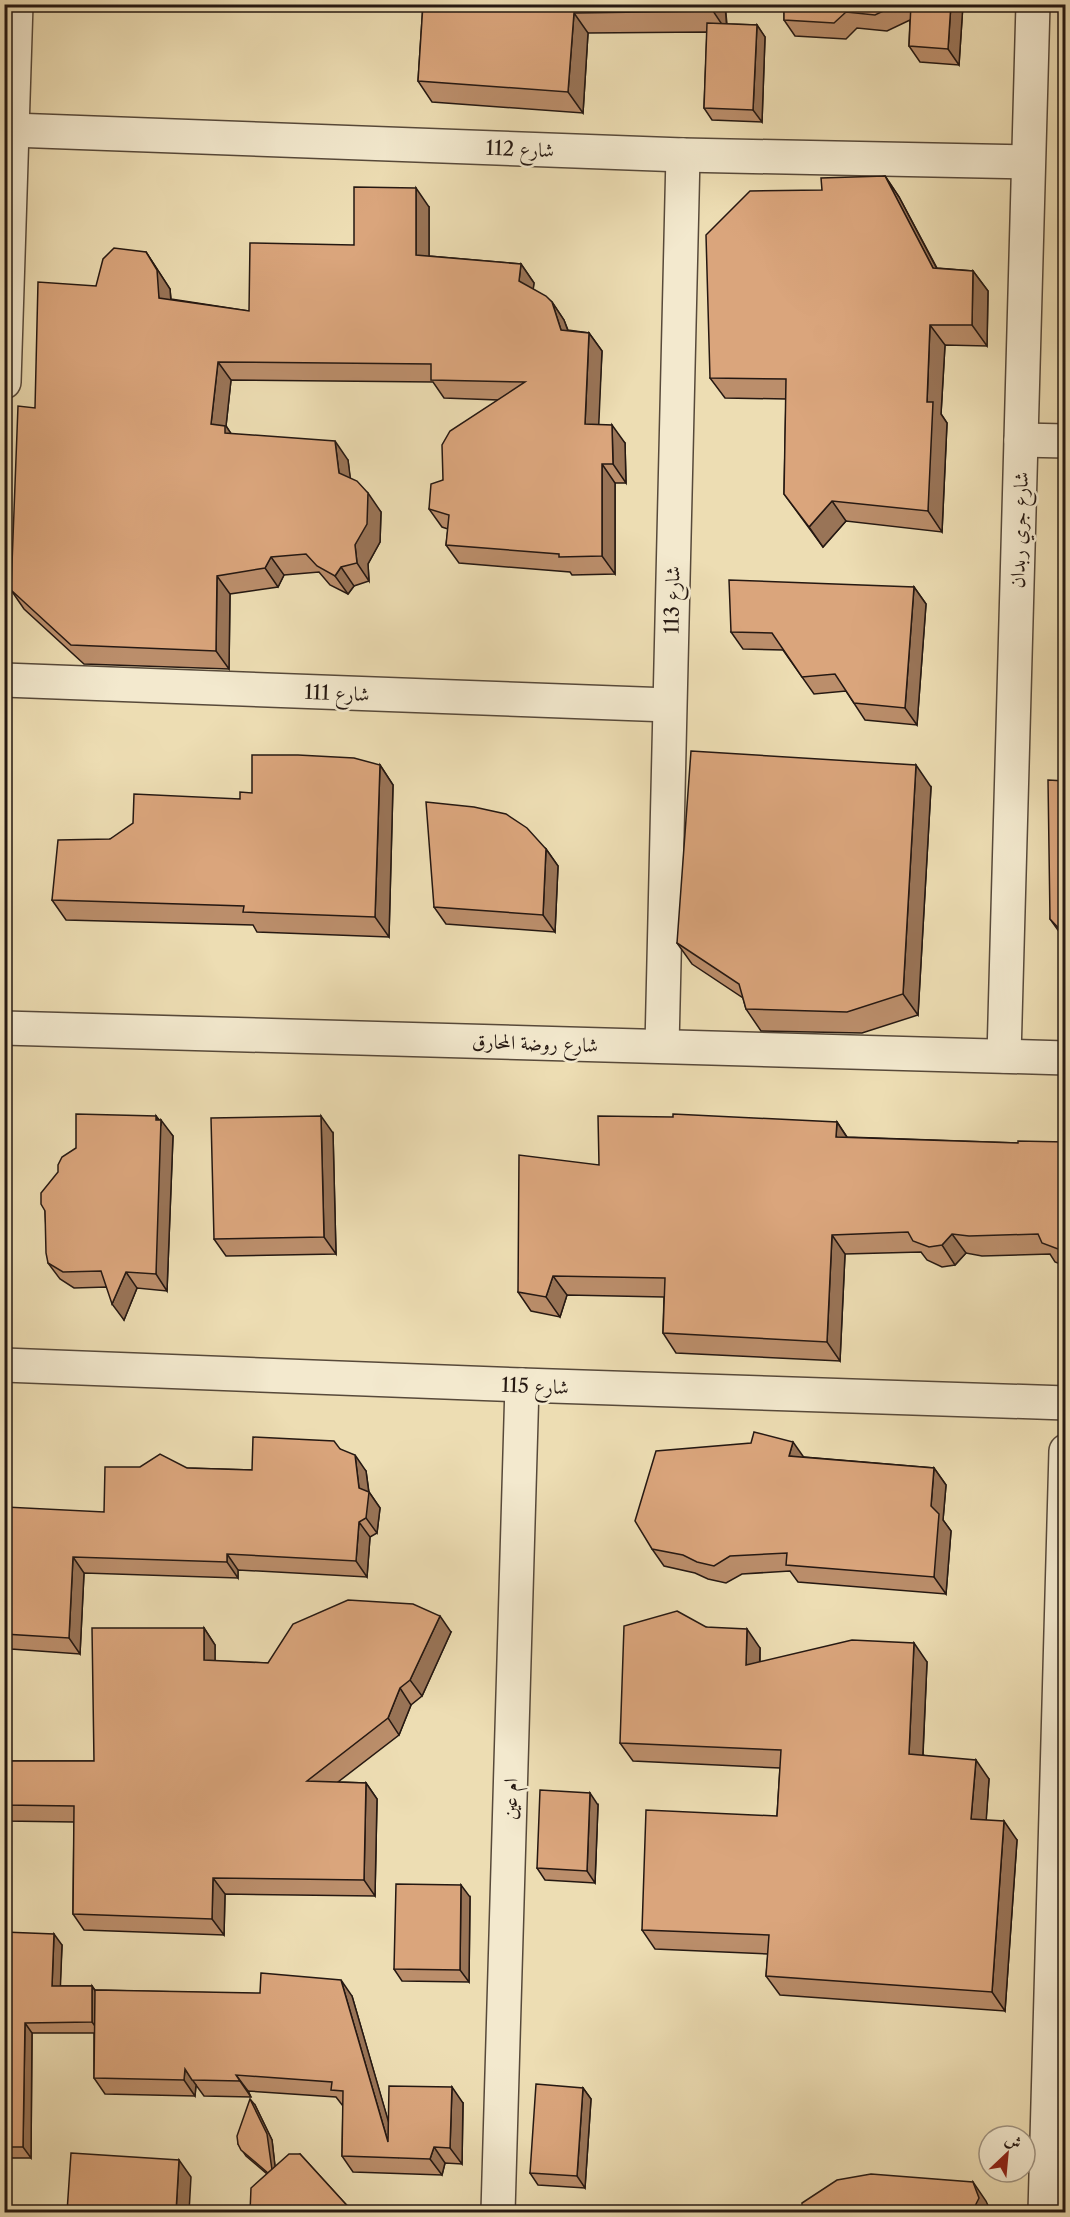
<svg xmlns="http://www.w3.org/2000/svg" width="1070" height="2217" font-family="'Libre Caslon Text',Amiri,serif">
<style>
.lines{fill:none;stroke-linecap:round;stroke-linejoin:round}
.minor-casing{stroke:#57493a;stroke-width:36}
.minor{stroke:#f3e9ce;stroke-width:33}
.wall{fill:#bb8e6b;stroke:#251812;stroke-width:1.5}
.shaded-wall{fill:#997457;stroke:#251812;stroke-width:1.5}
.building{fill:#daa57c;stroke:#251812;stroke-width:1.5}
.labels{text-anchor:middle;stroke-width:5;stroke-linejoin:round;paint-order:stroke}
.street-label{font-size:20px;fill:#251812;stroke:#f3e9ce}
</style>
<rect width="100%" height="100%" fill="#edddb3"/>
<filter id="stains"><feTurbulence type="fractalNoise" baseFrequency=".00333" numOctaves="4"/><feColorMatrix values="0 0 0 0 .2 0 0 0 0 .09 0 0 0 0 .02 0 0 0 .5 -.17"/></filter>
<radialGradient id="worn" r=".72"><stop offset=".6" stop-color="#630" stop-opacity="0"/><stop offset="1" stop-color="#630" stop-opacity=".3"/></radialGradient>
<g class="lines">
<g class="minor-casing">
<g id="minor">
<path d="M 12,130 L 683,155 L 1028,162"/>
<path d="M 4,382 L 16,4"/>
<path d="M 1021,440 L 1066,441"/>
<path d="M 4,680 L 669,705"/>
<path d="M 4,1028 L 1066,1058"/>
<path d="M 662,1046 L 683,155"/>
<path d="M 1004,1056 L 1033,4"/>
<path d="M 4,1365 L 522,1385 L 1066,1403"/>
<path d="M 498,2212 L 522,1385"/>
<path d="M 1045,2212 L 1066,1451"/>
</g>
</g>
<use href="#minor" class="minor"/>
</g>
<g class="wall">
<path d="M 423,4 L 725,4 L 727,24 L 757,25 L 765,37 L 762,122 L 712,120 L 704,108 L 707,32 L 588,33 L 583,113 L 432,102 L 418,81 Z"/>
<path d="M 784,4 L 963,4 L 959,65 L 920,62 L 909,46 L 910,20 L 887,31 L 857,28 L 846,39 L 795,36 L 784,20 Z"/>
<path d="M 885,176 L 899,197 L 937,268 L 973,271 L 988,291 L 987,346 L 945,345 L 941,414 L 947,423 L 942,532 L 846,521 L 823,547 L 784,494 L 786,399 L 725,398 L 710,378 L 822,190 Z"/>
<path d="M 429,207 L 429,256 L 521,264 L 534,283 L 533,289 L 552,302 L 564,320 L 568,330 L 589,333 L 602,351 L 598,424 L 625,443 L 626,483 L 615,483 L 615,574 L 572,575 L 570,572 L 459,563 L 446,545 L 448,529 L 442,527 L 429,509 L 443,480 L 498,400 L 444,398 L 433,382 L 231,380 L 226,426 L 231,434 L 348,460 L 350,478 L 381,512 L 380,542 L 368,564 L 369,581 L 354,586 L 348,594 L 330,585 L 319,572 L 284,575 L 278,587 L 230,594 L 229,669 L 84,664 L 24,609 L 11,590 L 35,408 L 96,286 L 146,252 L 170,289 L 171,299 L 249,311 L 354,245 Z"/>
<path d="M 914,587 L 926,604 L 917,725 L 865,720 L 846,691 L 814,694 L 783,650 L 743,649 L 731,632 Z"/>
<path d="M 380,765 L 393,785 L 389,937 L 257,932 L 253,925 L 66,920 L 52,900 L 110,839 L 240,799 L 252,793 Z"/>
<path d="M 1065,781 L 1065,940 L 1050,919 Z"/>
<path d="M 931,787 L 918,1015 L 862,1033 L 761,1031 L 746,1009 L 743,998 L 692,964 L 677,943 Z"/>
<path d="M 546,849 L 558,866 L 555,932 L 446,924 L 434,907 Z"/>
<path d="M 156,1116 L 173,1136 L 167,1291 L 137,1288 L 124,1320 L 107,1287 L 74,1288 L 60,1279 L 48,1263 L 45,1211 Z"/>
<path d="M 837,1122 L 847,1137 L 1018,1143 L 1065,1142 L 1065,1266 L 1055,1262 L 1050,1254 L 982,1256 L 966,1253 L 955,1265 L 942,1267 L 927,1260 L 921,1252 L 845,1254 L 840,1361 L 676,1353 L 663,1333 L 664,1297 L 567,1295 L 560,1317 L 531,1311 L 518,1292 L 599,1165 Z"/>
<path d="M 333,1133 L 336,1254 L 226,1256 L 214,1239 Z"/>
<path d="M 340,1449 L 366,1471 L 369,1492 L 380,1508 L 377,1533 L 370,1537 L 367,1577 L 238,1570 L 238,1578 L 84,1573 L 80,1654 L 11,1649 L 4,1640 L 4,1543 L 104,1512 L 187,1468 L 252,1470 Z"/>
<path d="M 804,1457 L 934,1468 L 946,1485 L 943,1520 L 951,1531 L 946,1594 L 798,1582 L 790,1571 L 742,1574 L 726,1583 L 708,1579 L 695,1573 L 664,1566 L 652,1549 Z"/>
<path d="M 706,1627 L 760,1648 L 760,1662 L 927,1662 L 923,1755 L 989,1779 L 986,1820 L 1017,1840 L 1005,2011 L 780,1995 L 766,1976 L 768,1954 L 655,1949 L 642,1930 L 777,1816 L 780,1768 L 633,1761 L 620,1743 Z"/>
<path d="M 204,1628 L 215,1645 L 215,1661 L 268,1663 L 451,1632 L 422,1696 L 411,1705 L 399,1735 L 338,1782 L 366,1783 L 377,1799 L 375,1896 L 225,1894 L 224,1935 L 84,1930 L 73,1914 L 74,1822 L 4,1821 L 4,1761 L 94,1761 Z"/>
<path d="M 598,1805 L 595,1883 L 545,1880 L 537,1868 Z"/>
<path d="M 470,1897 L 469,1982 L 402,1981 L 394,1969 Z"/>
<path d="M 4,1932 L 62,1945 L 60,1986 L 92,1986 L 95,1990 L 352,1996 L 388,2121 L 463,2103 L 462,2164 L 445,2163 L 442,2175 L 353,2172 L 342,2156 L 343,2106 L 336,2097 L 248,2091 L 251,2097 L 204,2096 L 196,2085 L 195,2096 L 105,2094 L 94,2078 L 94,2033 L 32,2033 L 31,2158 L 4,2158 Z"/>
<path d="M 583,2088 L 591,2099 L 585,2188 L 538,2185 L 530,2173 Z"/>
<path d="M 255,2105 L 272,2140 L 275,2167 L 300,2154 L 353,2212 L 250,2212 L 267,2174 L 246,2156 L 238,2144 Z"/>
</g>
<g class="shaded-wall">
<path d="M 712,4 L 725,4 L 727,32 L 713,11 Z"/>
<path d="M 951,4 L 963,4 L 959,65 L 948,49 Z"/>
<path d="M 574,13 L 588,33 L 583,113 L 568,92 Z"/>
<path d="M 757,25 L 765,37 L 762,122 L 753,110 Z"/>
<path d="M 885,176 L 899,197 L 947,288 L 933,268 Z"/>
<path d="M 416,188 L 429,207 L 429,273 L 416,255 Z"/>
<path d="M 146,252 L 170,289 L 172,316 L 159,298 Z"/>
<path d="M 521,264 L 534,283 L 532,299 L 519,281 Z"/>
<path d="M 973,271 L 988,291 L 987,346 L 972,325 Z"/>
<path d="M 552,302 L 564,320 L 574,348 L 561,330 Z"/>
<path d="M 930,325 L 945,345 L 941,414 L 947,423 L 942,532 L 928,511 L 927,402 Z"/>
<path d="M 589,333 L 602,351 L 598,442 L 585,424 Z"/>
<path d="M 218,362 L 231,380 L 226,426 L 238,444 L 211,424 Z"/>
<path d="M 612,425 L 625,443 L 626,483 L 613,464 Z"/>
<path d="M 335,441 L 348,460 L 352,491 L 339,473 Z"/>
<path d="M 602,464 L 615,483 L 615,574 L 602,556 Z"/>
<path d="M 368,493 L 381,512 L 380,542 L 368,564 L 369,581 L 357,563 L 355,545 Z"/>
<path d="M 832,501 L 846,521 L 823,547 L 809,527 Z"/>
<path d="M 271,557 L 284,575 L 278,587 L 265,568 Z"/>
<path d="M 341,567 L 354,586 L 348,594 L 335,576 Z"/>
<path d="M 217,576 L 230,594 L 229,669 L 216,651 Z"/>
<path d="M 914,587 L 926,604 L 917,725 L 905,708 Z"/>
<path d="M 380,765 L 393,785 L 389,937 L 375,917 Z"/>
<path d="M 916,765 L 931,787 L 918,1015 L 903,994 Z"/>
<path d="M 546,849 L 558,866 L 555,932 L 543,915 Z"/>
<path d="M 156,1116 L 161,1124 L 161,1120 L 173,1136 L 167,1291 L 156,1274 Z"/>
<path d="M 321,1116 L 333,1133 L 336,1254 L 324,1237 Z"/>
<path d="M 837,1122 L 850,1142 L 836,1137 Z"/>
<path d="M 952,1234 L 966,1253 L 955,1265 L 942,1245 Z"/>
<path d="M 832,1235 L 845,1254 L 840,1361 L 827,1342 Z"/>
<path d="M 126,1272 L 137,1288 L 124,1320 L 112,1304 Z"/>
<path d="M 553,1276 L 567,1295 L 560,1317 L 546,1297 Z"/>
<path d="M 793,1442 L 805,1459 L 789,1456 Z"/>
<path d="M 355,1455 L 366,1471 L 369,1494 L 369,1492 L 380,1508 L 377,1533 L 366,1518 L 359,1488 Z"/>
<path d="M 934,1468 L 946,1485 L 943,1520 L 951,1531 L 946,1594 L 934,1577 L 931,1506 Z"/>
<path d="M 359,1522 L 370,1537 L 367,1577 L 356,1561 Z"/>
<path d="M 227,1554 L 238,1570 L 238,1578 L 227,1562 Z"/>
<path d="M 73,1557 L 84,1573 L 80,1654 L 69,1638 Z"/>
<path d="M 440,1616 L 451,1632 L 422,1696 L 410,1680 Z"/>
<path d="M 204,1628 L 215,1645 L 215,1676 L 204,1660 Z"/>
<path d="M 747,1629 L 760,1648 L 759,1684 L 746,1665 Z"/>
<path d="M 914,1643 L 927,1662 L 922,1773 L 909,1754 Z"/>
<path d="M 400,1688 L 411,1705 L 399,1735 L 388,1718 Z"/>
<path d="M 976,1760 L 989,1779 L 985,1838 L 971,1819 Z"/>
<path d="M 366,1783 L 377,1799 L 375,1896 L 364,1880 Z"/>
<path d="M 590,1793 L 598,1805 L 595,1883 L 587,1871 Z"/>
<path d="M 1004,1821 L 1017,1840 L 1005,2011 L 992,1992 Z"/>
<path d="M 213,1878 L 225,1894 L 224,1935 L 212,1919 Z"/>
<path d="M 461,1885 L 470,1897 L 469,1982 L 460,1970 Z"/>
<path d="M 54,1934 L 62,1945 L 60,1997 L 52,1986 Z"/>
<path d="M 341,1980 L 352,1996 L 399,2158 L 388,2142 Z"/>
<path d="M 92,1986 L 99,1997 L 100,2033 L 92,2022 Z"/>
<path d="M 25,2023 L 32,2033 L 31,2158 L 23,2147 Z"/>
<path d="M 185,2069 L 196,2085 L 195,2096 L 184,2080 Z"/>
<path d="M 236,2075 L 248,2091 L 251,2097 L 240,2081 Z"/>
<path d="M 452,2087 L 463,2103 L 462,2164 L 450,2148 Z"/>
<path d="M 583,2088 L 591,2099 L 585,2188 L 577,2176 Z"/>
<path d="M 250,2099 L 255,2105 L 272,2140 L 277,2183 L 273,2177 Z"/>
<path d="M 434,2147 L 445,2163 L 442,2175 L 430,2159 Z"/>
<path d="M 179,2160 L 191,2177 L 189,2212 L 176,2212 Z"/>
<path d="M 973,2182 L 986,2201 L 991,2212 L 972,2212 Z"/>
</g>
<g class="building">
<path d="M 423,4 L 712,4 L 713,11 L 574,13 L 568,92 L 418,81 Z"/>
<path d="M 784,4 L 898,4 L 875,15 L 846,12 L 834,23 L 784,20 Z"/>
<path d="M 911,4 L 951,4 L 948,49 L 909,46 Z"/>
<path d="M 707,23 L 757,25 L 753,110 L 704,108 Z"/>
<path d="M 885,176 L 933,268 L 973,271 L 972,325 L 930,325 L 927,402 L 933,402 L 928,511 L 832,501 L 809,527 L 784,494 L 786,379 L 710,378 L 706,235 L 750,191 L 822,190 L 821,178 Z"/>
<path d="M 354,187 L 416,188 L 416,255 L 521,264 L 519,281 L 546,296 L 552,302 L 561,330 L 589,333 L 585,424 L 612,425 L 613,464 L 602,464 L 602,556 L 559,557 L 559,554 L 446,545 L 449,515 L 429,509 L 431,484 L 443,480 L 442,445 L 450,431 L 525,382 L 431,380 L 431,364 L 218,362 L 211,424 L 225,426 L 225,433 L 335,441 L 339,473 L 357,481 L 368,493 L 367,524 L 355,545 L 357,563 L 341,567 L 335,576 L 317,566 L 306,554 L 271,557 L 265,568 L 217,576 L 216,651 L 71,645 L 11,590 L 18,406 L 35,408 L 38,282 L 96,286 L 103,259 L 114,248 L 146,252 L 157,270 L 159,298 L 249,311 L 250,243 L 354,245 Z"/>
<path d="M 729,580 L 914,587 L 905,708 L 854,703 L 835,674 L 802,677 L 772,633 L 731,632 Z"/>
<path d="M 691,751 L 916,765 L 903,994 L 847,1012 L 746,1009 L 739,984 L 677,943 Z"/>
<path d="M 252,755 L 298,755 L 354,758 L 380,765 L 375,917 L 243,912 L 244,906 L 52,900 L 58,840 L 110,839 L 133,823 L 134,794 L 240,799 L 240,792 L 252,793 Z"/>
<path d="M 1048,780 L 1065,781 L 1065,935 L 1050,919 Z"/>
<path d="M 426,802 L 474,807 L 506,814 L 527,828 L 546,849 L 543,915 L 434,907 Z"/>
<path d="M 76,1114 L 156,1116 L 156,1120 L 161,1120 L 156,1274 L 126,1272 L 112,1304 L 101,1271 L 63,1272 L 48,1263 L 46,1253 L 45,1211 L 41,1204 L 41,1193 L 58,1172 L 58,1165 L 62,1157 L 76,1148 Z"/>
<path d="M 673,1114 L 837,1122 L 836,1137 L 1018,1143 L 1018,1141 L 1065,1142 L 1065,1248 L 1058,1249 L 1042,1243 L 1038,1234 L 969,1236 L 952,1234 L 942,1245 L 929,1247 L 913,1241 L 908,1232 L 832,1235 L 827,1342 L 663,1333 L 665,1278 L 553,1276 L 546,1297 L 518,1292 L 519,1155 L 599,1165 L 598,1116 L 673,1117 Z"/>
<path d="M 321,1116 L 324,1237 L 214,1239 L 211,1118 Z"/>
<path d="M 754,1432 L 793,1442 L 789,1456 L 934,1468 L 931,1506 L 939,1514 L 934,1577 L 786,1565 L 787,1553 L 730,1556 L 714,1566 L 697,1562 L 683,1555 L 652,1549 L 635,1521 L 656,1451 L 751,1443 Z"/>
<path d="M 253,1437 L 334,1441 L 340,1449 L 355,1455 L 359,1488 L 369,1492 L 366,1518 L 359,1522 L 356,1561 L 227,1554 L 227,1562 L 73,1557 L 69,1638 L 4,1634 L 4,1543 L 6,1507 L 104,1512 L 105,1467 L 140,1467 L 160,1454 L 187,1468 L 252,1470 Z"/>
<path d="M 348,1600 L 413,1604 L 440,1616 L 410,1680 L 400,1688 L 388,1718 L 307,1781 L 366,1783 L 364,1880 L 213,1878 L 212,1919 L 73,1914 L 74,1806 L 4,1805 L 4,1761 L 94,1761 L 92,1628 L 204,1628 L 204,1660 L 268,1663 L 293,1624 Z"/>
<path d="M 677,1611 L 706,1627 L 747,1629 L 746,1665 L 852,1640 L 914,1643 L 909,1754 L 976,1760 L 971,1819 L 1004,1821 L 992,1992 L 766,1976 L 769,1935 L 642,1930 L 646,1810 L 777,1816 L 781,1750 L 620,1743 L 624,1626 Z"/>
<path d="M 540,1790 L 590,1793 L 587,1871 L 537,1868 Z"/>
<path d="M 396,1884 L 461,1885 L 460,1970 L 394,1969 Z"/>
<path d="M 4,1932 L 54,1934 L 52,1986 L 92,1986 L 92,2022 L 25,2023 L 23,2147 L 4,2147 Z"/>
<path d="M 261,1973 L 341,1980 L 388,2142 L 389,2086 L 452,2087 L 450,2148 L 434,2147 L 430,2159 L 342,2156 L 343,2091 L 331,2090 L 332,2082 L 236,2075 L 240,2081 L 192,2080 L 185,2069 L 184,2080 L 94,2078 L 95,1990 L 260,1993 Z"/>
<path d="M 536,2084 L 583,2088 L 577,2176 L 530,2173 Z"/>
<path d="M 250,2099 L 267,2134 L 272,2170 L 268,2173 L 241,2150 L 238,2144 L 237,2136 Z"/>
<path d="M 71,2153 L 179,2160 L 176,2212 L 67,2212 Z"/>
<path d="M 289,2154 L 300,2154 L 352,2211 L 352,2212 L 250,2212 L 251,2188 Z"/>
<path d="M 871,2174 L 973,2182 L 979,2198 L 972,2212 L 802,2212 L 802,2203 L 837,2180 Z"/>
</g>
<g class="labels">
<g class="street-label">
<text transform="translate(520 149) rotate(2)" y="7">شارع 112</text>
<text transform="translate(1019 530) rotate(-88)" y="7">شارع جري ربدان</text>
<text transform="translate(672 600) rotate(-89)" y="7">شارع 113</text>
<text transform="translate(337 693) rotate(2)" y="7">شارع 111</text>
<text transform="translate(535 1043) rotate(2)" y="7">شارع روضة المحارق</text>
<text transform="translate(535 1386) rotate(2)" y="7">شارع 115</text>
<text transform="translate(510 1799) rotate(-88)" y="7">ام عين</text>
</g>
</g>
<rect width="1070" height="2217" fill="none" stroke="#edddb3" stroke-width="24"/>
<rect x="6" y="6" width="1058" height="2205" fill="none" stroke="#251812" stroke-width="3"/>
<rect x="12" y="12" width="1046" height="2193" fill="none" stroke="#251812" stroke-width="1.5"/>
<g transform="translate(1007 2154) rotate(26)"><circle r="28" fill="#f3e9ce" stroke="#a19583" stroke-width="1.5"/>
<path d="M0-4.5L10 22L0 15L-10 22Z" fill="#8f2418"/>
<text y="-9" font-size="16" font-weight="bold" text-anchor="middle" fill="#251812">ش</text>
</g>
<rect width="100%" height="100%" filter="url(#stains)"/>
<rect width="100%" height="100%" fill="url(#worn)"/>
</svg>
